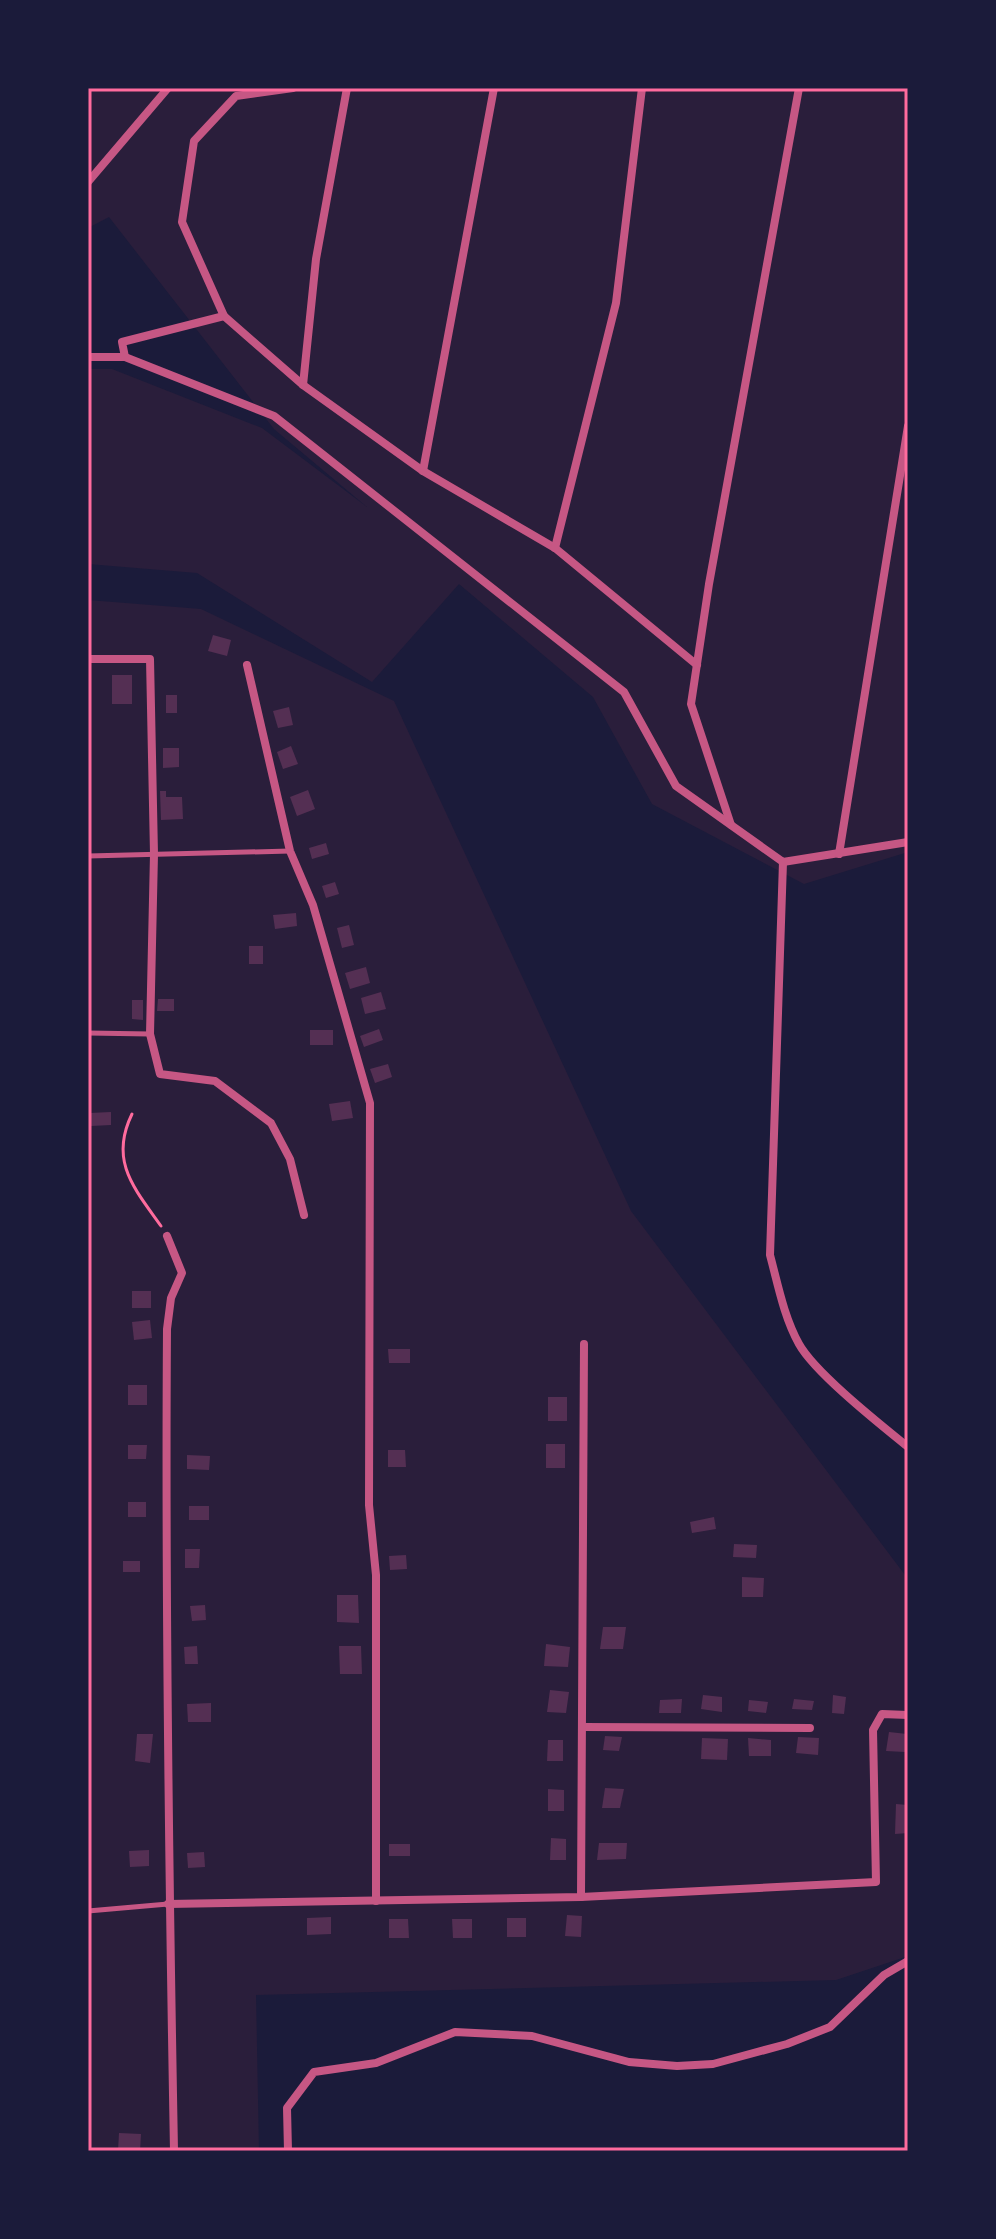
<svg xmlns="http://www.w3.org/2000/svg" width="996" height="2239" font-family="Arial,sans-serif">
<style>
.green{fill:#2a1e3b}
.building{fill:#542f53}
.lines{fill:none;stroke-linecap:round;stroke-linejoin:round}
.path{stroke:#ff6b9d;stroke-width:3}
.service{stroke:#c65784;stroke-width:5}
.minor{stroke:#c65784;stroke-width:8}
.neatline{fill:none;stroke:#ff6b9d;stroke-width:3}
</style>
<rect width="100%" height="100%" fill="#1b1b3a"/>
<g class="green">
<path d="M 88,88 L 908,88 L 908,852 L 804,884 L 652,804 L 593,697 L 459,584 L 372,682 L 197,573 L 88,564 L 88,369 L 112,369 L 262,428 L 367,507 L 274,429 L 109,217 L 88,228 Z"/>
<path d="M 88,600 L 201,609 L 394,701 L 631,1211 L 908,1579 L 908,1956 L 836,1980 L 256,1995 L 259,2151 L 88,2151 Z"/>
</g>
<g class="building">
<path d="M 213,635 L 231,640 L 227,656 L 208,651 Z"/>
<rect x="112" y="675" width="20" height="29"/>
<rect x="166" y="695" width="11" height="18"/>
<path d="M 289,707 L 293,725 L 278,728 L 273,711 Z"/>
<path d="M 291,746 L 298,764 L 283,769 L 277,752 Z"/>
<path d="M 163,748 L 179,748 L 179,767 L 163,768 Z"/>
<path d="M 308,790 L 315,809 L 297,816 L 290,797 Z"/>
<path d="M 160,791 L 166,791 L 166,797 L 182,797 L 183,819 L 161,820 Z"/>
<path d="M 326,843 L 329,854 L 312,859 L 309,848 Z"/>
<path d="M 335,882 L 339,894 L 326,898 L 322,886 Z"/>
<path d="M 296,913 L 297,926 L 275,929 L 273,915 Z"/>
<path d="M 349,925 L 354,945 L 342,948 L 337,928 Z"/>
<rect x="249" y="946" width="14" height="18"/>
<path d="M 366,967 L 370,983 L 350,989 L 345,973 Z"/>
<path d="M 381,992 L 386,1009 L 365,1014 L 361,998 Z"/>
<path d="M 158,999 L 174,999 L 174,1011 L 157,1011 Z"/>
<path d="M 132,1000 L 143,1000 L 143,1020 L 132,1019 Z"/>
<path d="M 379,1029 L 383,1040 L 364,1047 L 360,1036 Z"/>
<rect x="310" y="1030" width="23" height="15"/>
<path d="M 388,1064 L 392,1077 L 375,1083 L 370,1069 Z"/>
<path d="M 350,1101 L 353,1118 L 332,1121 L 329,1104 Z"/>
<path d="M 111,1112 L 111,1125 L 91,1126 L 90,1113 Z"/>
<rect x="132" y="1291" width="19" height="17"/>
<path d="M 150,1320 L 152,1338 L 134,1340 L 132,1322 Z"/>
<path d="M 388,1349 L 410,1349 L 410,1363 L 389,1363 Z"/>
<rect x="128" y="1385" width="19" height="20"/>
<rect x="548" y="1397" width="19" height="24"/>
<rect x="546" y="1444" width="19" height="24"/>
<path d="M 128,1445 L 147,1445 L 146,1459 L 128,1459 Z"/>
<path d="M 388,1450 L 405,1450 L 406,1467 L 388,1467 Z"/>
<path d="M 187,1455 L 210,1456 L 209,1470 L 187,1469 Z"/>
<rect x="128" y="1502" width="18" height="15"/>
<rect x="189" y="1506" width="20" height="14"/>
<path d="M 714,1517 L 716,1529 L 692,1533 L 690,1522 Z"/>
<path d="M 734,1544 L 757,1545 L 756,1558 L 733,1557 Z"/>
<path d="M 185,1549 L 200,1549 L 199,1568 L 185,1568 Z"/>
<path d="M 406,1555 L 407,1569 L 390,1570 L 389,1556 Z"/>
<rect x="123" y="1561" width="17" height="11"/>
<path d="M 742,1577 L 764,1578 L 763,1597 L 742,1597 Z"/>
<path d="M 337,1595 L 358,1595 L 359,1623 L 337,1622 Z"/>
<path d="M 205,1605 L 206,1620 L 192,1621 L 190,1606 Z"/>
<path d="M 603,1627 L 626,1627 L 623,1649 L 600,1649 Z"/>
<path d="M 546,1644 L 570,1647 L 568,1667 L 544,1666 Z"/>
<path d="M 197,1646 L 198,1664 L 185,1664 L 184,1647 Z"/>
<path d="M 339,1646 L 361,1646 L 362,1674 L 340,1674 Z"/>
<path d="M 550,1690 L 569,1692 L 566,1713 L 547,1712 Z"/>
<path d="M 703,1695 L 722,1697 L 722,1712 L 701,1709 Z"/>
<path d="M 833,1695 L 846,1697 L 844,1714 L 832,1713 Z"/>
<path d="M 682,1699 L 681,1713 L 659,1713 L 660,1700 Z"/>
<path d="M 794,1699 L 814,1701 L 812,1710 L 792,1709 Z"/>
<path d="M 749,1700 L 768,1702 L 766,1713 L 748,1711 Z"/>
<path d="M 211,1703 L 211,1722 L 188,1722 L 187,1704 Z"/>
<path d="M 889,1732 L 907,1734 L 905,1752 L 886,1751 Z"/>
<path d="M 137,1734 L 153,1734 L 150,1763 L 135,1761 Z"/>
<path d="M 605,1736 L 622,1737 L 619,1751 L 603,1750 Z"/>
<path d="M 798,1737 L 819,1738 L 818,1755 L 796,1753 Z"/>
<path d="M 702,1738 L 728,1739 L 727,1760 L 701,1759 Z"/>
<path d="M 748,1738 L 771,1740 L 771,1756 L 749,1756 Z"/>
<path d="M 548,1740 L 563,1740 L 563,1761 L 547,1761 Z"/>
<path d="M 605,1788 L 624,1789 L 620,1808 L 602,1808 Z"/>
<path d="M 548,1789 L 564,1790 L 564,1811 L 548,1811 Z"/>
<path d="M 896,1804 L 908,1805 L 908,1833 L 895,1834 Z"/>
<path d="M 551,1838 L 566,1839 L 566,1860 L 550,1860 Z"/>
<path d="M 599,1843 L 627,1843 L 626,1859 L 597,1860 Z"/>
<rect x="389" y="1844" width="21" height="12"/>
<path d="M 149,1850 L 149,1866 L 130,1867 L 129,1851 Z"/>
<path d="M 204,1852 L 205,1867 L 188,1868 L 187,1853 Z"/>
<path d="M 567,1915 L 582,1916 L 581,1937 L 565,1936 Z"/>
<path d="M 331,1917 L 331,1934 L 307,1935 L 307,1918 Z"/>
<rect x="507" y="1918" width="19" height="19"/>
<path d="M 389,1919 L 408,1919 L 409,1938 L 389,1938 Z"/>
<path d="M 452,1919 L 472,1919 L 472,1938 L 453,1938 Z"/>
<path d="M 119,2133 L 141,2134 L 140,2151 L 118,2151 Z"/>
</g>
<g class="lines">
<path class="path" d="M 132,1114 C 109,1161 134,1188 161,1226"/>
<g class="service">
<path d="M 88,856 L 290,851"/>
<path d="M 88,1033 L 150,1034"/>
<path d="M 88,1911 L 168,1904"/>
</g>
<g class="minor">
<path d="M 293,88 L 236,96 L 194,141 L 182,222 L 224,316 L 303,385 L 423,471 L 555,548 L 697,665"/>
<path d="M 88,182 L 168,88"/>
<path d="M 88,357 L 125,357 L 274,416 L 624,692 L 676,786 L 783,862 L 908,842"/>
<path d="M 125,357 L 122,342 L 224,316"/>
<path d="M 303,385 L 316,259 L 347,88"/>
<path d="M 423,471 L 494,88"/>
<path d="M 555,548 L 616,303 L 642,88"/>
<path d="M 88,659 L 150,659 L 154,854 L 150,1034 L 160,1074 L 215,1081 L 271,1123 L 290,1159 L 304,1215"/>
<path d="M 247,665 L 290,851 L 313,905 L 370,1103 L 369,1505 L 376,1575 L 376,1901"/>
<path d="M 731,825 L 691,704 L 709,584 L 799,88"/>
<path d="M 839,854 L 908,426"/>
<path d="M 783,862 L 770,1255 C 778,1285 784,1317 799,1344 C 815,1373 881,1425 908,1447"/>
<path d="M 167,1236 L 182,1273 L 171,1298 L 167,1329 C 165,1603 169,1877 174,2151"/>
<path d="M 583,1727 L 810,1728"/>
<path d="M 581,1897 L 584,1344"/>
<path d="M 168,1904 L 581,1897 L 876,1882 L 873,1730 L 882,1714 L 908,1715"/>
<path d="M 288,2151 L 287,2108 L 314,2072 L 376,2063 L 455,2032 L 532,2036 L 629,2062 L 677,2066 L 713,2064 L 787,2044 L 830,2027 L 884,1975 L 908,1961"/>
</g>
</g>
<rect width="996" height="2239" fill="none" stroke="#1b1b3a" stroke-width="180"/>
<rect x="90" y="90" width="816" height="2059" class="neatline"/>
</svg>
